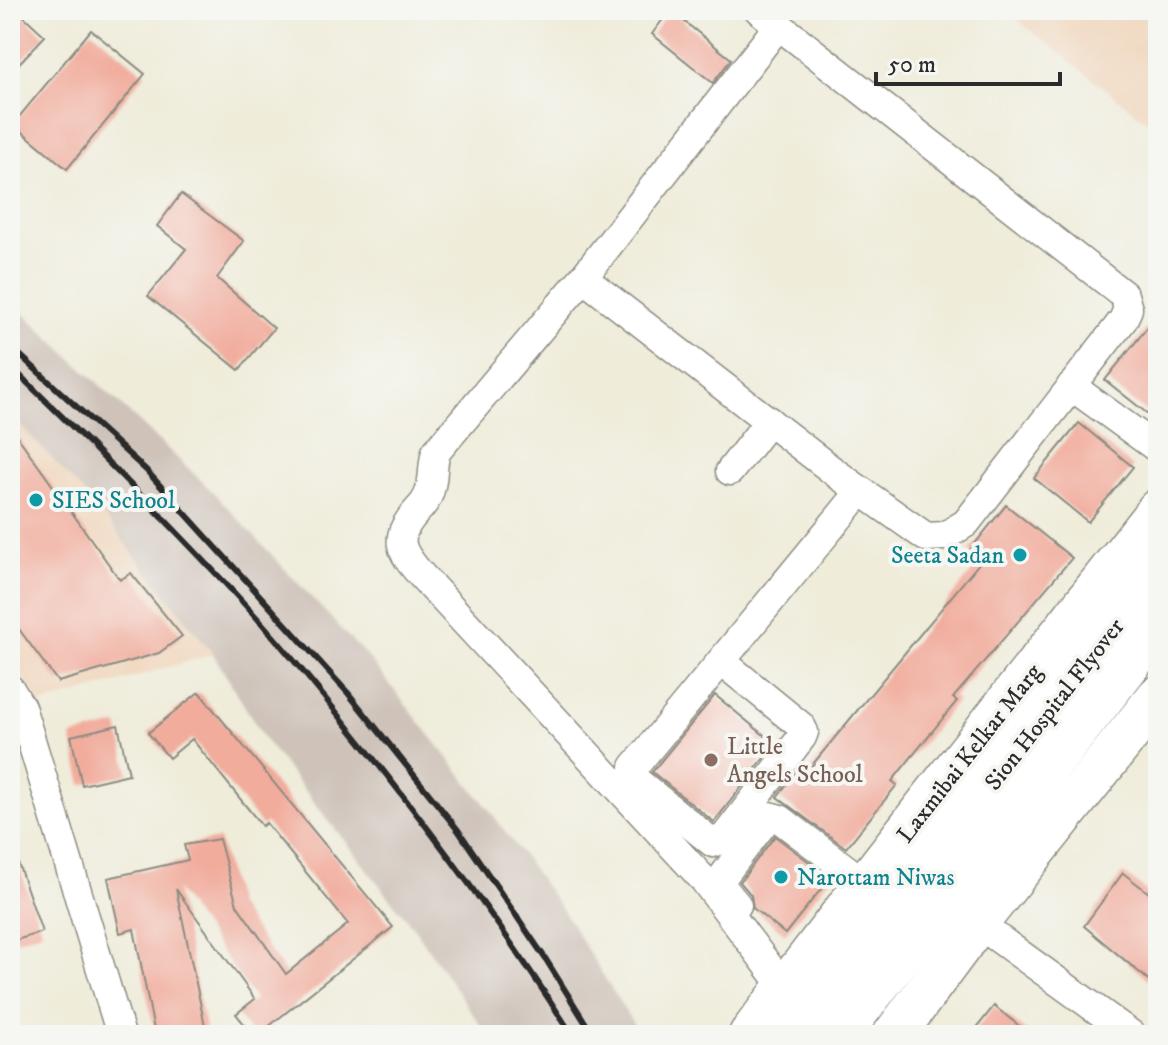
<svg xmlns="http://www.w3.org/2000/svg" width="1168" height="1045" font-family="'IM FELL DW Pica',serif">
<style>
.built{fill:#f0d6bc}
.industrial{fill:#cec2b9}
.building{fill:#f1ac9c}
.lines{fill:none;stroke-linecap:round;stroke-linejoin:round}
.minor-casing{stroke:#8d8c82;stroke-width:31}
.highway-casing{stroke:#8d8c82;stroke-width:45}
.minor{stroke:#fff;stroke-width:28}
.highway{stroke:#fff;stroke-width:42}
.rail{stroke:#2b2b2b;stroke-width:6}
.culture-dot{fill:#0f9aa8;stroke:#f6f6f2;stroke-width:3}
.education-dot{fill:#8d6e63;stroke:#f6f6f2;stroke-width:3}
.labels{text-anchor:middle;stroke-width:8;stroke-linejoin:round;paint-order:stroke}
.culture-label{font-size:24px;fill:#0d838f;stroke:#f6f6f2;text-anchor:start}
.street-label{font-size:24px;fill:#2b2b2b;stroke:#f6f6f2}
.education-label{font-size:24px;fill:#785e54;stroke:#f6f6f2;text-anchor:start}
</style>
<rect width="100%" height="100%" fill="#f6f6f2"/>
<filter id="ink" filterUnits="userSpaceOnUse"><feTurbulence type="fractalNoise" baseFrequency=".0125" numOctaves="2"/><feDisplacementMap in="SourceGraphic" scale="16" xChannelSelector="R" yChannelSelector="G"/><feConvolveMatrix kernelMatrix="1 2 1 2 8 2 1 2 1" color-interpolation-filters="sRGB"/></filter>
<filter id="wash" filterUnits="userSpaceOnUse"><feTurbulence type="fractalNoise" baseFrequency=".006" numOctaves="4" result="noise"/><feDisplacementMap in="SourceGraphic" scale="32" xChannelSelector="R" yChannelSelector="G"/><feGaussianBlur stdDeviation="1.8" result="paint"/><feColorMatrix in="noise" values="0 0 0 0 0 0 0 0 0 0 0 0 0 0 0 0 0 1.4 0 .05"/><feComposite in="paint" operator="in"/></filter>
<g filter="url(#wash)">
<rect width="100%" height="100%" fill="#efecda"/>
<g class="built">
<path d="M 1005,10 L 1158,10 L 1158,130 Z"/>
<path d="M 10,414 L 94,504 L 213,654 L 40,705 L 10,660 Z"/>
</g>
<path class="industrial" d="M 10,300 L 212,491 L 371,661 L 491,812 L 564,912 L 640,1035 L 487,1035 L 416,931 L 267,743 L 213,654 L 94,504 L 10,414 Z"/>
<g id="blocks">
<g class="building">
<path d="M 10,10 L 17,10 L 45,36 L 10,73 Z"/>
<path d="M 670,10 L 731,59 L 713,83 L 652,34 Z"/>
<path d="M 91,30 L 145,74 L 67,169 L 13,124 Z"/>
<path d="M 181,194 L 244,241 L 217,278 L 274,328 L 239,370 L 148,296 L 186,249 L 157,226 Z"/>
<path d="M 1158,314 L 1158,422 L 1105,380 Z"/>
<path d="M 1079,423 L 1133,467 L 1088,522 L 1034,478 Z"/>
<path d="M 10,426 L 120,580 L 131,573 L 182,636 L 159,653 L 58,682 L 10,617 Z"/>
<path d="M 1006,505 L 1072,558 L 953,698 L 957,701 L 892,781 L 897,785 L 846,848 L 777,797 L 802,765 L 808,770 L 981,561 L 969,551 Z"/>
<path d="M 199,692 L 393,927 L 258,1035 L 253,1035 L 236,1014 L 255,999 L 176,889 L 207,1035 L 155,1035 L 134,929 L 120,933 L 108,878 L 188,860 L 184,845 L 219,839 L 237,905 L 286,974 L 348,924 L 266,823 L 262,826 L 192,739 L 169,758 L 148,733 Z"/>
<path d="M 715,695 L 775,744 L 714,822 L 652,772 Z"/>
<path d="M 118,725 L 129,774 L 82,785 L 71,736 Z"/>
<path d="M 775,836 L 830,878 L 785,934 L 753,908 L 751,895 L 740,882 Z"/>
<path d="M 10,849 L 13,849 L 42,932 L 10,942 Z"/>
<path d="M 1123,873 L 1158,900 L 1158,988 L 1084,926 Z"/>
<path d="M 994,1006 L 1031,1035 L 971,1035 Z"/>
</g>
</g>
</g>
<g filter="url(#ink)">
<use href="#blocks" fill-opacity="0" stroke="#8d8c82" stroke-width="2"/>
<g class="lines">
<g class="minor-casing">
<g id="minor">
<path d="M 778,26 L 583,278 L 436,452 C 432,465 434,477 430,490 C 428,498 423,505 417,511 C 392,538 400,551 422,576 L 704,880 L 785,988"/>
<path d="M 583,278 L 837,474 L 926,537 L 945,536 L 966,523 L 1123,320 L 1128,309 L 1124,295 L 759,10"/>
<path d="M 1071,386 L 1158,449"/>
<path d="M 730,471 L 769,421"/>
<path d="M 721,661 L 801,726 L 804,732 L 802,737 L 723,839 L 713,843 L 633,778 L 634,767 L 860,492"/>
<path d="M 10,689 L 21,707 L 121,1035"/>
<path d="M 737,905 L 723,888 L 721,879 L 769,816 L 780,819 L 867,885"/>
<path d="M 977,923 L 1132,1035"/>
</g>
</g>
<g class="highway-casing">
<g id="highway">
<path d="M 750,1035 C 883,858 1022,685 1158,510"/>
<path d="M 796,1035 L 1158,569"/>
<path d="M 839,1035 L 1158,627"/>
<path d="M 894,1035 L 977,923 L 1158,697"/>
</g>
</g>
<use href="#minor" class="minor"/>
<use href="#highway" class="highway"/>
<g class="rail">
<path d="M 10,346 L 146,470 L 348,693 L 458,830 L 545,958 L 593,1035"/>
<path d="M 10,366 C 92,445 172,525 249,609 C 291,655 331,705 370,754 C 442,845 510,937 572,1035"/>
</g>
</g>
</g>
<g class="culture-dot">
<circle cx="36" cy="500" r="8"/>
<circle cx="1020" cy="555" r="8"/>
<circle cx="781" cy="877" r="8"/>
</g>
<circle class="education-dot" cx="711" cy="760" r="8"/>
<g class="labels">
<g class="culture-label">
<text x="52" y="508">SIES School</text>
<text x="1004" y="563" text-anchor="end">Seeta Sadan</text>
<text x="797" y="885">Narottam Niwas</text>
</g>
<g class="street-label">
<text transform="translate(1054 704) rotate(-52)" y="8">Sion Hospital Flyover</text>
<text transform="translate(969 753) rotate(-52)" y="8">Laxmibai Kelkar Marg</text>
</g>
<g class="education-label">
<text x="727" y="754">Little<tspan x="727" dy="28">Angels School</tspan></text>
</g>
</g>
<rect width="1168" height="1045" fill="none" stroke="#f6f6f2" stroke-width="40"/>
<path d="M876 72v12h184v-12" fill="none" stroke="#2b2b2b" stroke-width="4"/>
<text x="888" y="72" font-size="24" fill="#2b2b2b" stroke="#f6f6f2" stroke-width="6" paint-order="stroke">50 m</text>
</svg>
